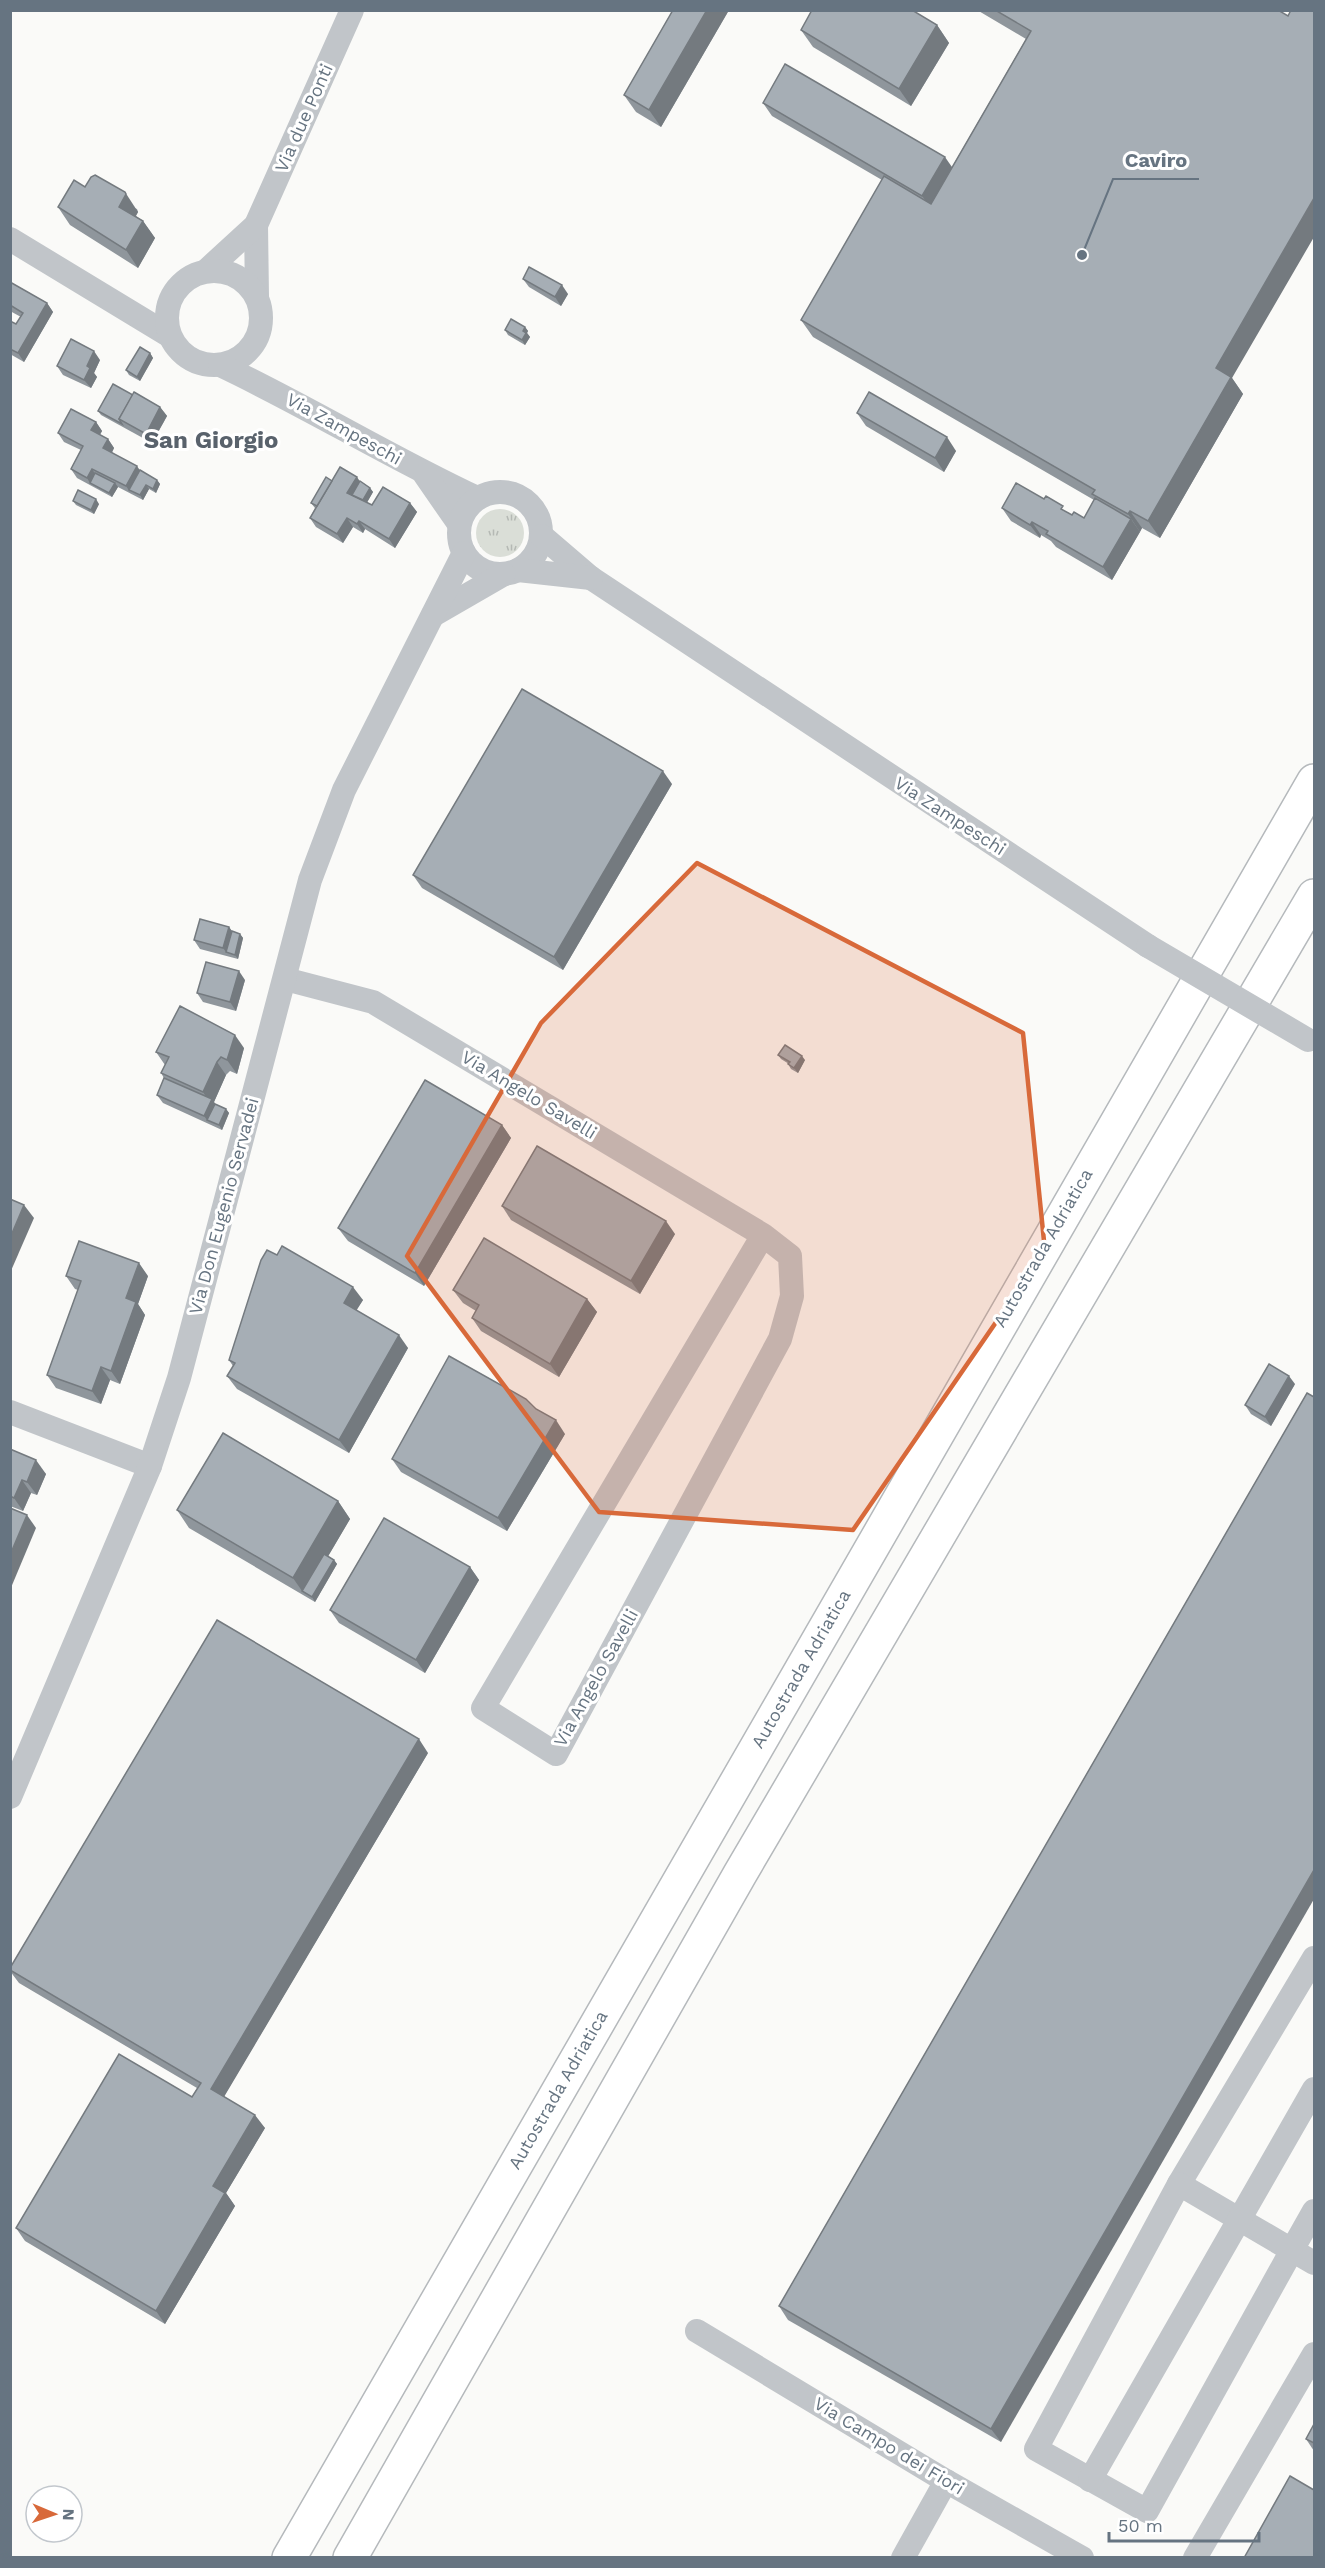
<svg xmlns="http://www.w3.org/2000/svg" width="1325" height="2568" font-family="'Work Sans',sans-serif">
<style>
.grass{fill:url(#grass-tufts)}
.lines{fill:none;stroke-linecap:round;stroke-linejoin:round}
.highway-casing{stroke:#b5b9bc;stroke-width:36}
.minor{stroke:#c1c5c9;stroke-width:24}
.highway{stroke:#fff;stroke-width:33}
.minor-bridge{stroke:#c1c5c9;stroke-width:24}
.wall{fill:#8f969c}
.shaded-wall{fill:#747a7f}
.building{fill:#a6aeb5;stroke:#747a7f;stroke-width:1.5}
.marked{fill:#d8693a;fill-opacity:0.2;stroke:#d8693a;stroke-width:4.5;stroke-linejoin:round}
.labels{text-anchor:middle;stroke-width:6;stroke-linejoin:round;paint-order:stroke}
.street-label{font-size:18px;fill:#667481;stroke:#fff}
.district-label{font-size:24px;font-weight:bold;fill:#59626c;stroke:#fff}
.leader{fill:none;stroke:#667481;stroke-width:2}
.callout-dot{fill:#667481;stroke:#fff;stroke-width:2}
.callout-label{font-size:20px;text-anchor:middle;font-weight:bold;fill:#667481;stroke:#fff;stroke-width:6;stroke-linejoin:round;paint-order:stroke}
</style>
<defs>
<pattern id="grass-tufts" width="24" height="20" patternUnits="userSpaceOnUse" patternTransform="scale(1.5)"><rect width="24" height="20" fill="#daded7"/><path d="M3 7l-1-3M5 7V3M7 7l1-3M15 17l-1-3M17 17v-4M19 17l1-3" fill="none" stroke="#b5b9b4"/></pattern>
</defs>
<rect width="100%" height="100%" fill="#fafaf8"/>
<circle class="grass" cx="500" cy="533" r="24"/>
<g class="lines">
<g class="highway-casing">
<g id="highway">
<path d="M 289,2558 L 1314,781"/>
<path d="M 350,2558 L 740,1874 L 1314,896"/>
</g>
</g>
<g class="minor">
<path d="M 256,225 L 257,297"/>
<path d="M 10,239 L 170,336"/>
<path d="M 207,270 L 256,225 L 352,10"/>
<circle cx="214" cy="318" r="47"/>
<path d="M 220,365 C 307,406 389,457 477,498"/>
<path d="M 425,475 L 459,524"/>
<circle cx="500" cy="533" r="41"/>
<path d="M 542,536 L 591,578 L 1148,946"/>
<path d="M 518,570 L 591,578"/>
<path d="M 433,615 L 504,574"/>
<path d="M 285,979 L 373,1002 L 763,1235 L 483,1708 L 556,1754 L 780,1339 L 792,1296 L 790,1256 L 763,1235"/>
<path d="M 10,1412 L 150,1466"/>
<path d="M 10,1797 L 150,1466 L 179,1378 L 310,880 L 344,790 L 464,553"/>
<path d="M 1179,2184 L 1314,1958"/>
<path d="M 1314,2211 L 1292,2250 L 1147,2511 L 1036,2449 L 1179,2184 C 1224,2210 1269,2237 1314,2263"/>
<path d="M 697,2331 L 946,2481 L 1082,2558"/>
<path d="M 1090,2480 L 1314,2089"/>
<path d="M 903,2558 L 946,2481"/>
<path d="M 1195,2558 L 1314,2354"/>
</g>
<use href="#highway" class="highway"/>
<path class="minor-bridge" d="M 1148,946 L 1308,1040"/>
</g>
<g class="wall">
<path d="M 673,10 L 729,10 L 661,127 L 636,112 L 624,95 Z"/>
<path d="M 977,10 L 1278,10 L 1232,378 L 1243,394 L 1160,538 L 1142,528 L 1112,580 L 1056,547 L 1051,541 L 1041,535 L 1040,538 L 1011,521 L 1002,508 L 1067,512 L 1072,515 L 1084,518 L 1094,500 L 813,337 L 801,320 L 882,180 L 772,116 L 763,103 L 952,167 L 1026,39 Z"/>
<path d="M 937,25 L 949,43 L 911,106 L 813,47 L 801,30 Z"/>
<path d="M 85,187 L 137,209 L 138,212 L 136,216 L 143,221 L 155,238 L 138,268 L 70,225 L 58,207 Z"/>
<path d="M 523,279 L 568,294 L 561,306 L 529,287 Z"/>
<path d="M 10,282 L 47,303 L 53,312 L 24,362 L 10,354 L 10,321 L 16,324 L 21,317 L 10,311 Z"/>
<path d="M 525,327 L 528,331 L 527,333 L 530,337 L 525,345 L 508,335 L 505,330 Z"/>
<path d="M 150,353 L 153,358 L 140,381 L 129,375 L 126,370 Z"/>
<path d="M 100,360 L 94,373 L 97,377 L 91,388 L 63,375 L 57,366 Z"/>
<path d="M 133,395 L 160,407 L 167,416 L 152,443 L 101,415 L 98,411 Z"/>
<path d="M 857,413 L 956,451 L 944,472 L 866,426 Z"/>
<path d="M 96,422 L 102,431 L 100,435 L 108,439 L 114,448 L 112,453 L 140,470 L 157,480 L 160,484 L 156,493 L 149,489 L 143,500 L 118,487 L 112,497 L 77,478 L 71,469 L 81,450 L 64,442 L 58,433 Z"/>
<path d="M 332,481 L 360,481 L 370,488 L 373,492 L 367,502 L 372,505 L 410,503 L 417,512 L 395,548 L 365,529 L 363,533 L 353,527 L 343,543 L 316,527 L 310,518 L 315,508 L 311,503 Z"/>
<path d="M 73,501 L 99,504 L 94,514 L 76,505 Z"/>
<path d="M 672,784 L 563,970 L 422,888 L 413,875 Z"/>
<path d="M 229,927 L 232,931 L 240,934 L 243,938 L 238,959 L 200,949 L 194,940 Z"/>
<path d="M 245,980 L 236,1011 L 203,1002 L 197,993 Z"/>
<path d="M 244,1048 L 237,1074 L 230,1071 L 226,1075 L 214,1102 L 215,1104 L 226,1109 L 229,1113 L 222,1130 L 163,1103 L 157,1095 L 164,1078 L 161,1073 L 165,1065 L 156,1052 Z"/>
<path d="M 778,1055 L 805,1060 L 798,1073 L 791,1069 L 788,1064 L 789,1064 L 781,1059 Z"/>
<path d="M 502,1125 L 511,1138 L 424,1286 L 348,1241 L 338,1228 Z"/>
<path d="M 502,1206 L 675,1234 L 640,1294 L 511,1220 Z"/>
<path d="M 277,1255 L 363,1300 L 356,1310 L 408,1348 L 349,1453 L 237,1389 L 227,1376 L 233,1366 L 229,1360 Z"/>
<path d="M 66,1276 L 148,1276 L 138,1304 L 145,1315 L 120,1384 L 110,1380 L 101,1404 L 56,1388 L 47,1375 L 78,1290 L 75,1289 Z"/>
<path d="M 453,1290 L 587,1299 L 597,1312 L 559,1377 L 481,1331 L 472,1318 L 476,1311 L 463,1303 Z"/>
<path d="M 1295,1384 L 1271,1426 L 1251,1414 L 1245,1405 Z"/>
<path d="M 1307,1393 L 1001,2442 L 788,2320 L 779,2306 Z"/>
<path d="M 565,1434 L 507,1531 L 401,1472 L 392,1459 Z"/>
<path d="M 10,1449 L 46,1474 L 37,1495 L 31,1493 L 23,1511 L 10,1506 Z"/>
<path d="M 338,1501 L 350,1519 L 328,1556 L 334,1560 L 337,1564 L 315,1602 L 189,1528 L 177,1510 Z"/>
<path d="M 470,1567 L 479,1580 L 425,1673 L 339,1623 L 330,1610 Z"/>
<path d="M 428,1753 L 224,2096 L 265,2128 L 226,2193 L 235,2206 L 165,2324 L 25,2241 L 16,2228 L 192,2097 L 197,2088 L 19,1983 L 10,1971 L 10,1968 Z"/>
<path d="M 1314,2424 L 1314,2451 L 1306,2439 Z"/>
</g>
<g class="shaded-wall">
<path d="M 707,10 L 729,10 L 661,127 L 649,110 Z"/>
<path d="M 937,25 L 949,43 L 911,106 L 899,89 Z"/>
<path d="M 945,157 L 954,170 L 932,209 L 922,196 Z"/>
<path d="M 125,192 L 138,212 L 131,224 L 119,207 Z"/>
<path d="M 1314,198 L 1314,237 L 1232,378 L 1243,394 L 1160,538 L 1148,521 L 1216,368 Z"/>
<path d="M 143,221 L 155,238 L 138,268 L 126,250 Z"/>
<path d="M 562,285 L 568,294 L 561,306 L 555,297 Z"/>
<path d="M 47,303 L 53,312 L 24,362 L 18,353 Z"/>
<path d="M 525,327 L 528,331 L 527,333 L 530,337 L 525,345 L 522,340 L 523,331 Z"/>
<path d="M 94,351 L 100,360 L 94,373 L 97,377 L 91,388 L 84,380 L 87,366 Z"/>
<path d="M 150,353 L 153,358 L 140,381 L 137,377 Z"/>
<path d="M 160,407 L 167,416 L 152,443 L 146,434 Z"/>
<path d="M 96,422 L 102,431 L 97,439 L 91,430 Z"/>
<path d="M 947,437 L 956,451 L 944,472 L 935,458 Z"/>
<path d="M 108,439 L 114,448 L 109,457 L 103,448 Z"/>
<path d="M 137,466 L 143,475 L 129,490 L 132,495 L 126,486 Z"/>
<path d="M 92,469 L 98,478 L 90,483 L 87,478 Z"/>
<path d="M 357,477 L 363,486 L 355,500 L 347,493 Z"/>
<path d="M 157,480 L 160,484 L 156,493 L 153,489 Z"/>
<path d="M 115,483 L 118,487 L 112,497 L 109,493 Z"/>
<path d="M 146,485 L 149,489 L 143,500 L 140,495 Z"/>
<path d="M 370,488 L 373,492 L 364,508 L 361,503 Z"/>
<path d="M 96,499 L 99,504 L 94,514 L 91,510 Z"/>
<path d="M 410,503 L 417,512 L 395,548 L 389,539 Z"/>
<path d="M 1130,511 L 1142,528 L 1140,532 L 1128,514 Z"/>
<path d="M 347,518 L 353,527 L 343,543 L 337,534 Z"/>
<path d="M 1131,519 L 1140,532 L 1112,580 L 1103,567 Z"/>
<path d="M 359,521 L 365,529 L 363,533 L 357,524 Z"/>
<path d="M 1032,522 L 1041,535 L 1040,538 L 1030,525 Z"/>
<path d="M 663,771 L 672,784 L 563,970 L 554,957 Z"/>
<path d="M 229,927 L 235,936 L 226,952 L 223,948 Z"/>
<path d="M 240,934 L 243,938 L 238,959 L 235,955 Z"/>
<path d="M 239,971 L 245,980 L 236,1011 L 230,1002 Z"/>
<path d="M 235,1035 L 244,1048 L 237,1074 L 227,1060 Z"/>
<path d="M 802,1056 L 805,1060 L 798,1073 L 794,1068 Z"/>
<path d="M 217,1062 L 226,1075 L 214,1102 L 218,1108 L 207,1120 L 204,1116 L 210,1103 L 203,1092 Z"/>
<path d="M 226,1109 L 229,1113 L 222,1130 L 219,1125 Z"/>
<path d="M 502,1125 L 511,1138 L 424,1286 L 415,1273 Z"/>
<path d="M 24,1205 L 34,1218 L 10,1273 L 10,1238 Z"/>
<path d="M 666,1221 L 675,1234 L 640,1294 L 631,1281 Z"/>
<path d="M 139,1263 L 148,1276 L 138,1304 L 145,1315 L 120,1384 L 111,1371 L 126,1298 Z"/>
<path d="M 353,1287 L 363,1300 L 353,1316 L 344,1303 Z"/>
<path d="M 587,1299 L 597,1312 L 559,1377 L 550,1364 Z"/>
<path d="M 399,1335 L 408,1348 L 349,1453 L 339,1440 Z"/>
<path d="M 101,1367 L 110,1380 L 101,1404 L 92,1391 Z"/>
<path d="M 1289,1376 L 1295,1384 L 1271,1426 L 1265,1417 Z"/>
<path d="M 556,1420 L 565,1434 L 507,1531 L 498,1518 Z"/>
<path d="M 36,1460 L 46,1474 L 37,1495 L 27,1482 Z"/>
<path d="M 22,1480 L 31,1493 L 23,1511 L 14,1498 Z"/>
<path d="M 338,1501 L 350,1519 L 306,1594 L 302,1591 L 293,1578 Z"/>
<path d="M 27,1515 L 36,1528 L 10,1590 L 10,1555 Z"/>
<path d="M 334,1560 L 337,1564 L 315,1602 L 312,1597 Z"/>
<path d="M 470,1567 L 479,1580 L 425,1673 L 416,1660 Z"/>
<path d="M 419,1739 L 428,1753 L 221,2102 L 211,2089 Z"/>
<path d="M 1314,1870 L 1314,1899 L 1001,2442 L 991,2429 Z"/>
<path d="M 255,2115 L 265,2128 L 226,2193 L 235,2206 L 165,2324 L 156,2311 L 213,2186 Z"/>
</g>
<g class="building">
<path d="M 673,10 L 707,10 L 649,110 L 624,95 Z"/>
<path d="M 812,10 L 912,10 L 937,25 L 899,89 L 801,30 Z"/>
<path d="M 995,10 L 1278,10 L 1288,16 L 1291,10 L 1314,10 L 1314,198 L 1216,368 L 1231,377 L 1148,521 L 1130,511 L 1128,514 L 1092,494 L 1095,490 L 801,320 L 884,176 L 931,204 L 1031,31 Z"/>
<path d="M 785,64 L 945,157 L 922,196 L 763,103 Z"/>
<path d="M 95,175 L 125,192 L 126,194 L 119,207 L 143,221 L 126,250 L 58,207 L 74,180 L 85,187 L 91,177 Z"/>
<path d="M 529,267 L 562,285 L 555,297 L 523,279 Z"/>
<path d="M 10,282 L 47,303 L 18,353 L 10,349 L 10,321 L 16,324 L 23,313 L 10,305 Z"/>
<path d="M 511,319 L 525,327 L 523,331 L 526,333 L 522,340 L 505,330 Z"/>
<path d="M 71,339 L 94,351 L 87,366 L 90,368 L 84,380 L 57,366 Z"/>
<path d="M 140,347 L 150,353 L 137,377 L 126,370 Z"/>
<path d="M 113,384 L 133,395 L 119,419 L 122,424 L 98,411 Z"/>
<path d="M 134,392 L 160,407 L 146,434 L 119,419 Z"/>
<path d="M 869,392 L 947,437 L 935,458 L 857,413 Z"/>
<path d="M 71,409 L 96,422 L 91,430 L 108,439 L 103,448 L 137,466 L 126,486 L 92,469 L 87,478 L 71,469 L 83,446 L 58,433 Z"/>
<path d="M 340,467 L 357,477 L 347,493 L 372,505 L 383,487 L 410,503 L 389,539 L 359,521 L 357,524 L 347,518 L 337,534 L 310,518 Z"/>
<path d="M 140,470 L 157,480 L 153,489 L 146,485 L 140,495 L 129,490 Z"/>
<path d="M 95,473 L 115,483 L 109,493 L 90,483 Z"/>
<path d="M 326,477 L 332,481 L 317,506 L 311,503 Z"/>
<path d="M 360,481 L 370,488 L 363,500 L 352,495 Z"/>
<path d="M 1016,483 L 1044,499 L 1046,496 L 1063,506 L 1061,509 L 1072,515 L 1074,512 L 1084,518 L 1095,498 L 1131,519 L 1103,567 L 1046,534 L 1048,531 L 1032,522 L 1030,525 L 1002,508 Z"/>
<path d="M 78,490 L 96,499 L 91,510 L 73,501 Z"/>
<path d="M 522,689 L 663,771 L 554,957 L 413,875 Z"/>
<path d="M 200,919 L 229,927 L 223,948 L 194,940 Z"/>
<path d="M 232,931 L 240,934 L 235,955 L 226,952 Z"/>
<path d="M 206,962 L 239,971 L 230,1002 L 197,993 Z"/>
<path d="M 180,1006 L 235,1035 L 227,1060 L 221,1057 L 217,1062 L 203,1092 L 161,1073 L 169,1057 L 156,1052 Z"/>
<path d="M 785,1045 L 802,1056 L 794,1068 L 788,1064 L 790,1062 L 778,1055 Z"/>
<path d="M 164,1078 L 212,1099 L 204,1116 L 157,1095 Z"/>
<path d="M 425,1080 L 502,1125 L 415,1273 L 338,1228 Z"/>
<path d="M 215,1104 L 226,1109 L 219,1125 L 207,1120 Z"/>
<path d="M 537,1146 L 666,1221 L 631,1281 L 502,1206 Z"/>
<path d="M 10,1199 L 24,1205 L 10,1238 Z"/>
<path d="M 484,1238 L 587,1299 L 550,1364 L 472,1318 L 479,1305 L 453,1290 Z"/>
<path d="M 79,1241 L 139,1263 L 126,1298 L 136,1302 L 111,1371 L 101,1367 L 92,1391 L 47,1375 L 81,1281 L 66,1276 Z"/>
<path d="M 282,1246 L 353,1287 L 344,1303 L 399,1335 L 339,1440 L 227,1376 L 235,1363 L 229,1360 L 261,1260 L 267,1250 L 277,1255 Z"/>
<path d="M 449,1356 L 526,1399 L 536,1409 L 556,1420 L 498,1518 L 392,1459 Z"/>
<path d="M 1269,1364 L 1289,1376 L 1265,1417 L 1245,1405 Z"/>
<path d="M 1307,1393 L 1314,1397 L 1314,1870 L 991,2429 L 779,2306 Z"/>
<path d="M 223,1433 L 338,1501 L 293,1578 L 177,1510 Z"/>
<path d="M 10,1449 L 36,1460 L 27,1482 L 22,1480 L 14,1498 L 10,1496 Z"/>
<path d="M 10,1508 L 27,1515 L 10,1555 Z"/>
<path d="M 384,1518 L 470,1567 L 416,1660 L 330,1610 Z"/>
<path d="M 324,1554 L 334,1560 L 312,1597 L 302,1591 Z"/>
<path d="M 217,1620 L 419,1739 L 211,2089 L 255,2115 L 213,2186 L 225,2193 L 156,2311 L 16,2228 L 119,2054 L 192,2097 L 201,2083 L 10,1970 L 10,1968 Z"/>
<path d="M 1314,2424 L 1314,2443 L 1306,2439 Z"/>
<path d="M 1290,2476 L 1314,2490 L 1314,2558 L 1244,2558 Z"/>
</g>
<path class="marked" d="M 697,863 L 1023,1033 L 1045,1251 L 853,1530 L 599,1512 L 407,1256 L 541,1023 Z"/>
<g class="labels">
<g class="street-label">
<text transform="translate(304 118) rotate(-66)" y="6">Via due Ponti</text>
<text transform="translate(344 429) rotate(29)" y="6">Via Zampeschi</text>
<text transform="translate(950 816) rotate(33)" y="6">Via Zampeschi</text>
<text transform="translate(529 1095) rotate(31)" y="6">Via Angelo Savelli</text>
<text transform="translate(224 1206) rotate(-75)" y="6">Via Don Eugenio Servadei</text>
<text transform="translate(1043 1248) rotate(-60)" y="6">Autostrada Adriatica</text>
<text transform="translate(801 1669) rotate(-60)" y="6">Autostrada Adriatica</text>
<text transform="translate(596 1678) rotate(-61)" y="6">Via Angelo Savelli</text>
<text transform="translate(558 2090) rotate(-60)" y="6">Autostrada Adriatica</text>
<text transform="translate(889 2446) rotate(31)" y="6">Via Campo dei Fiori</text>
</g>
<g class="district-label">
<text x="211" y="448">San Giorgio</text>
</g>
</g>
<path class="leader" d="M1082 255L1113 179H1199"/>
<circle class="callout-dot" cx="1082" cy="255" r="6"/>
<g class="callout-label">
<text x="1156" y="167">Caviro</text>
</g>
<rect width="1325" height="2568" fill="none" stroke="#667481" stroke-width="24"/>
<g transform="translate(54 2514) rotate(92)"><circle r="28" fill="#ffffff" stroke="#c2c7cd" stroke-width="1.5"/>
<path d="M0-4.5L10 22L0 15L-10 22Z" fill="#d8693a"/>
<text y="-9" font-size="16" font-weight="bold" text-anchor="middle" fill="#667481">N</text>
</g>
<path d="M1109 2532v9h150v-9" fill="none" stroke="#667481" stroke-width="3"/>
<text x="1118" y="2532" font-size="18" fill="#667481" stroke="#ffffff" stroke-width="4.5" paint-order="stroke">50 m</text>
</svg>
